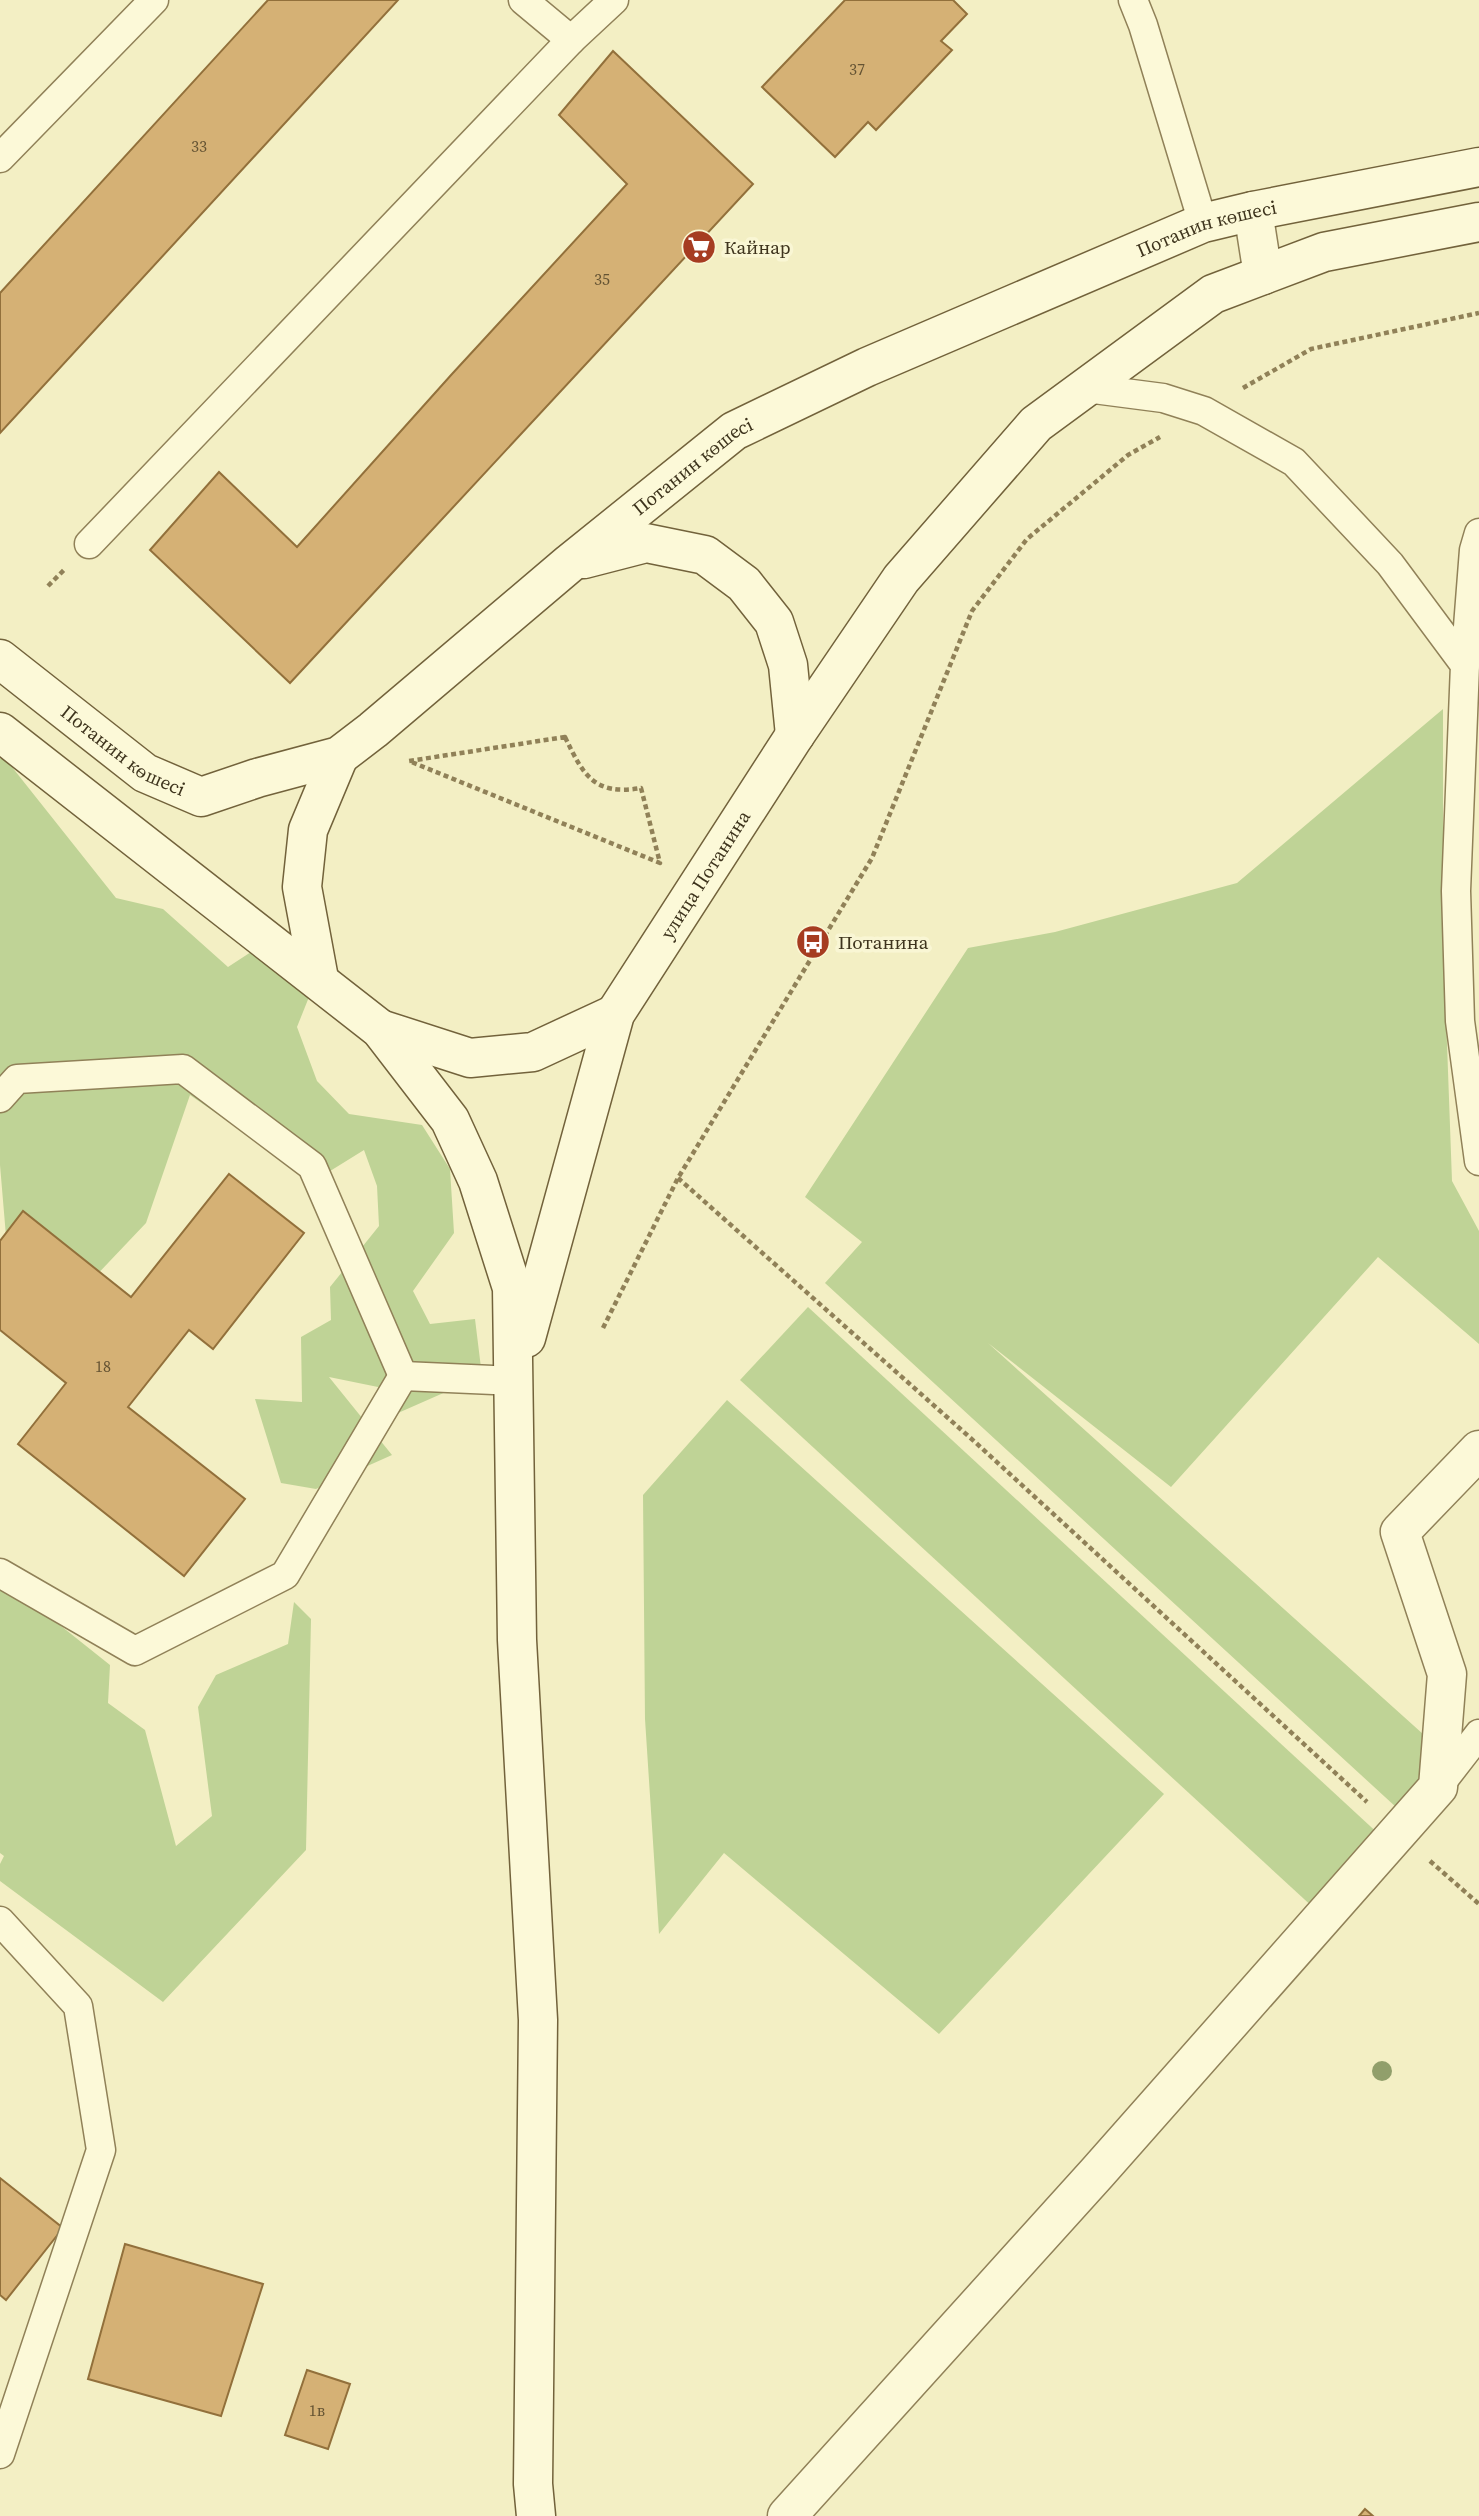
<svg xmlns="http://www.w3.org/2000/svg" width="1479" height="2516" font-family="'Source Serif 4',serif">
<style>
.green{fill:#bfd396}
.building{fill:#d5b175;stroke:#92703b;stroke-width:2}
.lines{fill:none;stroke-linecap:round;stroke-linejoin:round}
.service-casing{stroke:#908158;stroke-width:31}
.minor-casing{stroke:#908158;stroke-width:41}
.secondary-casing{stroke:#72623b;stroke-width:41}
.path{stroke:#908158;stroke-width:4.5;stroke-dasharray:5 3.5;stroke-linecap:butt}
.service{stroke:#fcf9d8;stroke-width:28}
.minor{stroke:#fcf9d8;stroke-width:38}
.secondary{stroke:#fcf9d8;stroke-width:38}
.tree{fill:#919f6b}
.labels{text-anchor:middle;stroke-width:7;stroke-linejoin:round;paint-order:stroke}
.number-label{font-size:16px;fill:#645333}
.street-label{font-size:19px;fill:#3e341d;stroke:#f9f6d4}
.poi-label{font-size:19px;fill:#3e341d;stroke:#f9f6d4;text-anchor:start}
</style>
<rect width="100%" height="100%" fill="#f3efc4"/>
<g class="green">
<path d="M 1443,709 L 1443,934 L 1452,1181 L 1479,1231 L 1479,1344 L 1378,1257 L 1171,1487 L 988,1343 L 1443,1752 L 1397,1808 L 825,1283 L 862,1242 L 805,1197 L 968,948 L 1055,932 L 1237,883 Z"/>
<path d="M 4,757 L 116,898 L 163,909 L 228,967 L 251,952 L 313,987 L 297,1027 L 317,1081 L 349,1114 L 422,1125 L 450,1169 L 454,1233 L 413,1291 L 430,1324 L 475,1319 L 482,1376 L 398,1413 L 378,1387 L 329,1377 L 392,1455 L 316,1489 L 281,1483 L 255,1399 L 302,1402 L 301,1337 L 331,1320 L 330,1287 L 379,1226 L 377,1186 L 364,1150 L 314,1181 L 190,1095 L 146,1223 L 90,1282 L 7,1248 L 0,1165 L 0,759 Z"/>
<path d="M 808,1307 L 1383,1838 L 1316,1910 L 740,1380 Z"/>
<path d="M 727,1400 L 1164,1794 L 939,2034 L 724,1853 L 659,1934 L 645,1719 L 643,1495 Z"/>
<path d="M 0,1566 L 7,1583 L 110,1665 L 108,1703 L 145,1730 L 176,1846 L 212,1816 L 198,1707 L 216,1675 L 288,1644 L 294,1602 L 311,1619 L 306,1850 L 163,2002 L 0,1881 L 0,1864 L 4,1856 L 0,1853 Z"/>
</g>
<g class="building">
<path d="M 268,0 L 398,0 L 0,433 L 0,293 Z"/>
<path d="M 845,0 L 953,0 L 967,14 L 941,41 L 952,50 L 876,130 L 868,122 L 835,157 L 762,87 Z"/>
<path d="M 613,51 L 753,184 L 290,683 L 150,550 L 219,472 L 297,547 L 452,374 L 627,184 L 559,115 Z"/>
<path d="M 229,1174 L 304,1233 L 213,1349 L 189,1330 L 128,1407 L 245,1499 L 184,1576 L 18,1444 L 66,1383 L 0,1330 L 0,1241 L 23,1211 L 131,1297 Z"/>
<path d="M 0,2178 L 63,2228 L 6,2300 L 0,2295 Z"/>
<path d="M 125,2244 L 263,2284 L 221,2416 L 88,2379 Z"/>
<path d="M 307,2370 L 350,2384 L 328,2449 L 285,2435 Z"/>
<path d="M 1365,2509 L 1373,2516 L 1359,2516 Z"/>
</g>
<g class="lines">
<g class="service-casing">
<g id="service">
<path d="M 523,0 L 571,40"/>
<path d="M 1133,0 L 1143,25 L 1203,223"/>
<path d="M 0,158 L 154,0"/>
<path d="M 1086,388 L 1163,398 L 1204,411 L 1294,462 L 1390,564 L 1465,665 L 1456,891 L 1460,1021 L 1479,1161"/>
<path d="M 89,544 L 571,40 L 614,0"/>
<path d="M 1465,665 L 1474,550 L 1479,533"/>
<path d="M 0,1098 L 17,1079 L 183,1069 L 312,1166 L 403,1376"/>
<path d="M 403,1376 L 514,1381"/>
<path d="M 0,1573 L 135,1651 L 285,1575 L 403,1376"/>
<path d="M 1438,1787 L 1479,1734"/>
<path d="M 0,1921 L 78,2006 L 101,2150 L 0,2454"/>
</g>
</g>
<g class="minor-casing">
<g id="minor">
<path d="M 1253,211 L 1263,275"/>
<path d="M 787,2516 L 1097,2173 L 1438,1787 L 1447,1674 L 1400,1532 L 1479,1450"/>
</g>
</g>
<g class="secondary-casing">
<g id="secondary">
<path d="M 584,559 L 646,543 L 705,555 L 744,584 L 774,622 L 788,665 L 795,735"/>
<path id="s1" d="M 0,659 L 145,773 L 201,797 L 257,778 L 339,756 L 373,730 L 570,563 L 734,431 L 867,367 L 1203,223 L 1253,211 L 1479,167"/>
<path d="M 0,732 L 380,1029 L 450,1120 L 478,1181 L 512,1288 L 517,1640 L 538,2020 L 533,2484 L 536,2516"/>
<path d="M 319,979 L 302,887 L 308,830 L 339,756"/>
<path d="M 380,1029 L 470,1058 L 533,1052 L 615,1014"/>
<path id="s2" d="M 526,1338 L 615,1014 L 795,735 L 901,579 L 1036,424 L 1213,294 L 1324,252 L 1479,222"/>
</g>
</g>
<g class="path">
<path d="M 1243,388 L 1311,349 L 1479,313"/>
<path d="M 48,586 L 65,569"/>
<path d="M 565,737 C 583,774 593,796 641,788 L 660,863 L 409,761 Z"/>
<path d="M 678,1178 L 975,1442 L 1367,1802"/>
<path d="M 603,1328 L 678,1178 L 872,858 L 972,611 L 1027,539 L 1128,455 L 1160,437"/>
<path d="M 1430,1861 L 1479,1904"/>
</g>
<use href="#service" class="service"/>
<use href="#minor" class="minor"/>
<use href="#secondary" class="secondary"/>
</g>
<circle class="tree" cx="1382" cy="2071" r="10"/>
<defs>
<g id="supermarket-disc" transform="scale(1.75)"><circle r="9.5" fill="#a63c21" stroke="#f9f6d4"/><path d="M-6-5.5h2.5l.6 2H6L4.5 2H-2.5L-4.4-4H-6ZM-1.5 3.2a1.3 1.3 0 1 0 .1 0ZM3 3.2a1.3 1.3 0 1 0 .1 0Z" fill="#fff"/></g>
<g id="bus-disc" transform="scale(1.75)"><circle r="9.5" fill="#a63c21" stroke="#f9f6d4"/><path d="M-5-6H5V4H4V6H2V4H-2V6H-4V4H-5ZM-3.5-4V0h7V-4ZM-3.5 1.2v1.5H-2V1.2ZM2 1.2v1.5H3.5V1.2Z" fill="#fff"/></g>
</defs>
<g fill-rule="evenodd">
<use href="#supermarket-disc" x="699" y="247"/>
<use href="#bus-disc" x="813" y="942"/>
</g>
<g class="labels">
<g class="number-label">
<text x="857" y="75">37</text>
<text x="199" y="152">33</text>
<text x="602" y="285">35</text>
<text x="103" y="1372">18</text>
<text x="317" y="2416">1в</text>
</g>
<g class="street-label">
<text dy="7" stroke="none"><textPath href="#s1" startOffset="1416">Потанин көшесі</textPath></text>
<text dy="7" stroke="none"><textPath href="#s1" startOffset="847">Потанин көшесі</textPath></text>
<text dy="7" stroke="none"><textPath href="#s1" startOffset="154">Потанин көшесі</textPath></text>
<text dy="7" stroke="none"><textPath href="#s2" startOffset="502">улица Потанина</textPath></text>
</g>
<g class="poi-label">
<text x="724" y="254">Кайнар</text>
<text x="838" y="949">Потанина</text>
</g>
</g>
</svg>
